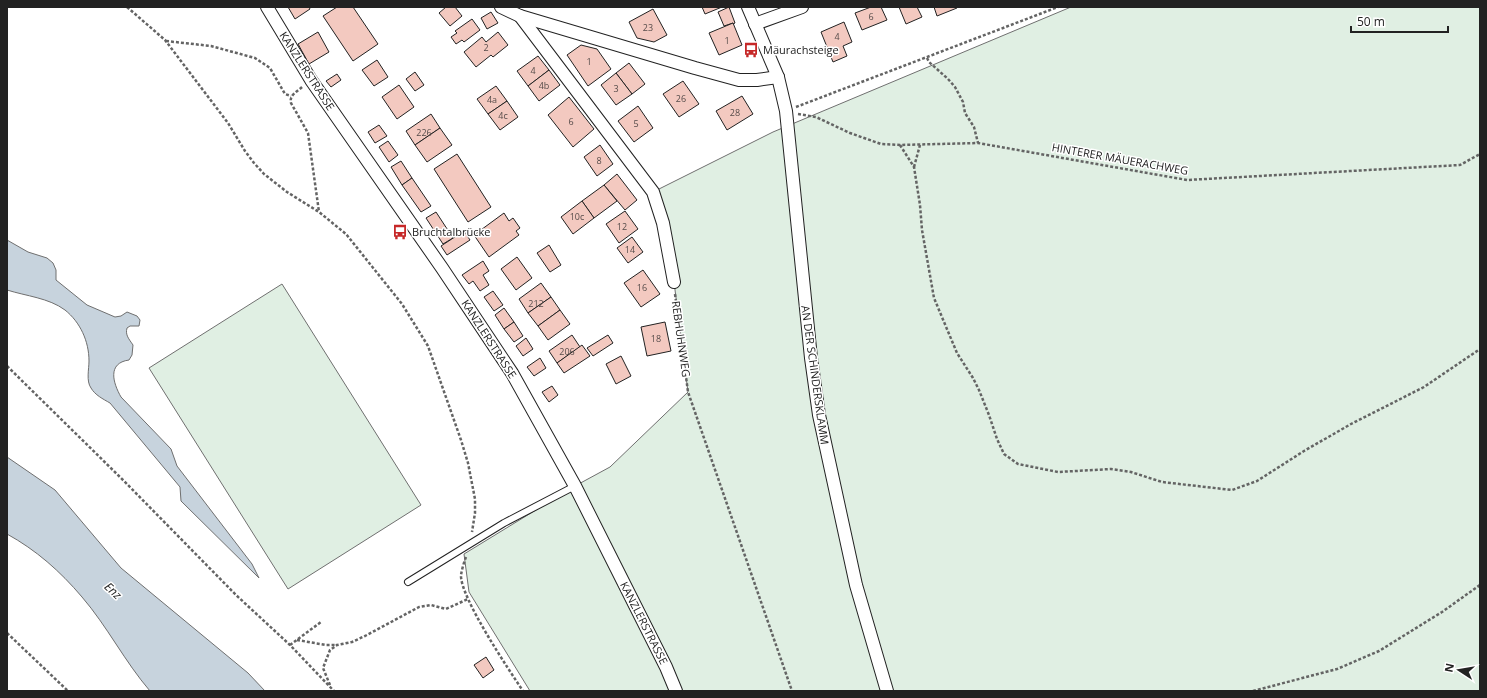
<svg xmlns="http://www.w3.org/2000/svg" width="1487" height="698" font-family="'Open Sans',sans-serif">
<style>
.green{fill:#e0efe3;stroke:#6f6f6f}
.water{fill:#c7d3dd;stroke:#6f6f6f}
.building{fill:#f3c9c0;stroke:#222}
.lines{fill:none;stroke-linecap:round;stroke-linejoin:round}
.lane-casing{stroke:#222;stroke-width:8}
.street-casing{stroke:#222;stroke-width:14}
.path{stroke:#646464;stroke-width:2.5;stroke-dasharray:3 2;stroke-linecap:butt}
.lane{stroke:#fff;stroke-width:6}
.street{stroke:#fff;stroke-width:12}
.labels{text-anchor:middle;stroke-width:3;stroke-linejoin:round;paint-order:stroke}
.number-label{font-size:9px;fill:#564c4a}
.poi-label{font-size:11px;fill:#222;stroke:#fff;text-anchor:start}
.street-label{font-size:11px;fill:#222;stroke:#fff}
.water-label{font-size:12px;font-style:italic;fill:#222;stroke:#fff}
</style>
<rect width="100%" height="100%" fill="#fff"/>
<g class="green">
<path d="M 1071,7 L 1480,7 L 1480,691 L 530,691 L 469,592 L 464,554 L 575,486 L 610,467 L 688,392 L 674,282 L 653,192 L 773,132 Z"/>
<path d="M 282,284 L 421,505 L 288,589 L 149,368 Z"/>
</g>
<g class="water">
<path d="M 7,240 L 28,252 L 47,258 L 53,263 L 56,270 L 56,280 L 87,305 L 115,317 L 121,316 L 127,312 L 137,316 L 140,320 L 139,326 L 130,326 L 127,328 C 125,335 129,339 133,345 L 132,355 L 129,360 C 107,363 113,383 121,397 L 171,449 L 177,466 L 252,564 L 259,578 L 181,501 L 180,487 L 110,403 C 103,399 95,395 91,388 C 86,381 89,369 89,361 C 89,341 80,322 65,310 C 49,298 26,296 7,290 Z"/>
<path d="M 7,457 L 55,490 L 121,568 L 248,673 L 265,691 L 150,691 C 125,662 107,626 82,597 C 60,571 36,550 7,534 Z"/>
</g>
<g class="building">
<path d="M 288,7 L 309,7 L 310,9 L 295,19 Z"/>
<path d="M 337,7 L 353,7 L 378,44 L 353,61 L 323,16 Z"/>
<path d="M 446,7 L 455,7 L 462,16 L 450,26 L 439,13 Z"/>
<path d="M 702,7 L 722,7 L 705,14 Z"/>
<path d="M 729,7 L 735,23 L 733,24 L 733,23 L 724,26 L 718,12 Z"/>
<path d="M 871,7 L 881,7 L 887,20 L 862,30 L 855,13 Z"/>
<path d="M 899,7 L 917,7 L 922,17 L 906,24 Z"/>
<path d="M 934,7 L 957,7 L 957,8 L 937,16 Z"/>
<path d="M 653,9 L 667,35 L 654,42 L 637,38 L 629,22 Z"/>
<path d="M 491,12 L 498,23 L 487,29 L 481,18 Z"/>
<path d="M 472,19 L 480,30 L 464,42 L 462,40 L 456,44 L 451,37 L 457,33 L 455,31 Z"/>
<path d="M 844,22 L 852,42 L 843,46 L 847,56 L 833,62 L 821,32 Z"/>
<path d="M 733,23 L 742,45 L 719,55 L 709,33 Z"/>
<path d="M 318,32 L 329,52 L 309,64 L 298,44 Z"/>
<path d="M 498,32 L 508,45 L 493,57 L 491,55 L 476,67 L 464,52 L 482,37 L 486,42 Z"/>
<path d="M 581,45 L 597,49 L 611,69 L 588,86 L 567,55 Z"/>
<path d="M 538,56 L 549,70 L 528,86 L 517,71 Z"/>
<path d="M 377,60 L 388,77 L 374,86 L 362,70 Z"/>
<path d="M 629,63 L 645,84 L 632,94 L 616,73 Z"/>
<path d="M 549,70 L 560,85 L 539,101 L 528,86 Z"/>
<path d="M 415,72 L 424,85 L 415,91 L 406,79 Z"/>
<path d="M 616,73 L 632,94 L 616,105 L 601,85 Z"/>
<path d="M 337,74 L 341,80 L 331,87 L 326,81 Z"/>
<path d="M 683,81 L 699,104 L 679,117 L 663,94 Z"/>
<path d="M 399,85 L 414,107 L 397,119 L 382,97 Z"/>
<path d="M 496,86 L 507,101 L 488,114 L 477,99 Z"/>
<path d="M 742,96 L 753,114 L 727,130 L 716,111 Z"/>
<path d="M 569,97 L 594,129 L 573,147 L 548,115 Z"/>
<path d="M 507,101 L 518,117 L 500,130 L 488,114 Z"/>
<path d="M 638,106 L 653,128 L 634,142 L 618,121 Z"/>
<path d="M 431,114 L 440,128 L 415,145 L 406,131 Z"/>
<path d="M 379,125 L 387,136 L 375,143 L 368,132 Z"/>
<path d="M 440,128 L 452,145 L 427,162 L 415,145 Z"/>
<path d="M 388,141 L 398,155 L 389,162 L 379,147 Z"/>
<path d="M 600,145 L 613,164 L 597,176 L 584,157 Z"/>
<path d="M 457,154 L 491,207 L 468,222 L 434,169 Z"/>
<path d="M 401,161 L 412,178 L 402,185 L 391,167 Z"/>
<path d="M 617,174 L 637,200 L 625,210 L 604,185 Z"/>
<path d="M 412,178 L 431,206 L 421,212 L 402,185 Z"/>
<path d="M 604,185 L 617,201 L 594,218 L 582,201 Z"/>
<path d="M 582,201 L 594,218 L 573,234 L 561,217 Z"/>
<path d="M 625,211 L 638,229 L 619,243 L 606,224 Z"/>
<path d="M 436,212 L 453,238 L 443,244 L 426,218 Z"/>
<path d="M 504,213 L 509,221 L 513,218 L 520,228 L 516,231 L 519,235 L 489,257 L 474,235 Z"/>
<path d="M 464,231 L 470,240 L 447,255 L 441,246 Z"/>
<path d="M 632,237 L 643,252 L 628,263 L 617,248 Z"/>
<path d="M 549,245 L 561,265 L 550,272 L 537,253 Z"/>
<path d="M 517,257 L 532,278 L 516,290 L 501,269 Z"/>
<path d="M 483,261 L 489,271 L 483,275 L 489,285 L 480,291 L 473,281 L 469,284 L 462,275 Z"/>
<path d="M 643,270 L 660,294 L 641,307 L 624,283 Z"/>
<path d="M 541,283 L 551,297 L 528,313 L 519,299 Z"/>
<path d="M 493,291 L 503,305 L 494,311 L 484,297 Z"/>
<path d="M 551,297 L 560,310 L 538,326 L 528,313 Z"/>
<path d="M 504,308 L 514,322 L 504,329 L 495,315 Z"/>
<path d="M 560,310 L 570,324 L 548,340 L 538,326 Z"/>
<path d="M 514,322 L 523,336 L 514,342 L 504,329 Z"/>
<path d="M 665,322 L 671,351 L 647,356 L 641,327 Z"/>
<path d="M 572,335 L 580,347 L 557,363 L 549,351 Z"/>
<path d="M 608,335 L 613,343 L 593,356 L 587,348 Z"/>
<path d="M 526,338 L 533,349 L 523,356 L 516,346 Z"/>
<path d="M 582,345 L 590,356 L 564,373 L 557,363 Z"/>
<path d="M 621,356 L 631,376 L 616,384 L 606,364 Z"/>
<path d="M 540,358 L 546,368 L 534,376 L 527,367 Z"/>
<path d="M 552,386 L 558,395 L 549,402 L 542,392 Z"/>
<path d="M 486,657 L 494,670 L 483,678 L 474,665 Z"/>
</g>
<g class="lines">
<g class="lane-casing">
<path id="lane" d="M 408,582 L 504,523 L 575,486"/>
</g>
<g class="street-casing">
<g id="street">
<path d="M 267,7 L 311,80 L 442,268 L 512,373 L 575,486 L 666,667 L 676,691"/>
<path d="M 501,7 L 520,16 L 695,68 L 739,80 L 757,80 L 778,77"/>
<path d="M 748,7 L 778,77 L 786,111 L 811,358 L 819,415 L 856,585 L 887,691"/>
<path d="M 520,16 L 653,192 L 663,223 L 674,282"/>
<path d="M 755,24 L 802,7"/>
</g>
</g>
<g class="path">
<path d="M 127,7 L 165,40 L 228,123 L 245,151 L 254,163 L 264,174 L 287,192 L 319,212 L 346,234 L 402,304 L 428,346 L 461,440 L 468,463 L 475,499 L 475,513 L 472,532"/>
<path d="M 166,41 L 211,46 L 255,58 L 270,68 L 285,94 L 291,96"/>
<path d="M 927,58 L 929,62 L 948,79 L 955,87 L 963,102 L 965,113 L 974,127 L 978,143"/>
<path d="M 302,87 C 297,92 289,95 291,103 L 308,133 L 319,212"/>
<path d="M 796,107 L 1058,7"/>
<path d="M 798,114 L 816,117 L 850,133 L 881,144 L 900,145 L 978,143 L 1187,180 L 1460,165 L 1480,154"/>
<path d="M 900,145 L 914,167 L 920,205 L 922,230 L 934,298 L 957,353 L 973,378 L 979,390 L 989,415 L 997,439 L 1004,454 L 1018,464 L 1058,472 L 1111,469 L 1131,472 L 1162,482 L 1232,490 L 1257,481 L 1304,451 L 1351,424 L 1424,387 L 1480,349"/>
<path d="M 914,167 L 920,145"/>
<path d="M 675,294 L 688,392 L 792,691"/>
<path d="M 7,366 L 124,481 L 236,595 L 290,645 L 334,691"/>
<path d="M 466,557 C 464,562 462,569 461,575 C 460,597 509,670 523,691"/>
<path d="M 7,633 L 68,691"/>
<path d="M 297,640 L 326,645 L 337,645"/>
<path d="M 290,645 L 321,622"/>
<path d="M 330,685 L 323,668 L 330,650 L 337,645 L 352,642 L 365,636 L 419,607 L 431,605 L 446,609 L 468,599"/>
<path d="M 1253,691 L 1337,669 L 1379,651 L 1442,612 L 1480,585"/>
</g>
<use href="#lane" class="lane"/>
<use href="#street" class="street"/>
</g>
<defs>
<g id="bus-bare" transform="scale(1.2)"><path d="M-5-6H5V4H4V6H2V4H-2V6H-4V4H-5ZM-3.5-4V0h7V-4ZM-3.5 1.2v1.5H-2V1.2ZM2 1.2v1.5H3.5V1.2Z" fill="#c62828" stroke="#fff" stroke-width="2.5" paint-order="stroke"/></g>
</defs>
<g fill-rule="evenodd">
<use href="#bus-bare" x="751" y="50"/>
<use href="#bus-bare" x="400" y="232"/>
</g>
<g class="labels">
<g class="number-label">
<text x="871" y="20">6</text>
<text x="648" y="31">23</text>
<text x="837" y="40">4</text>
<text x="727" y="44">1</text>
<text x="486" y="51">2</text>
<text x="589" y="65">1</text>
<text x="533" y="74">4</text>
<text x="544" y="89">4b</text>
<text x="616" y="92">3</text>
<text x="681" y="102">26</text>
<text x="492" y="103">4a</text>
<text x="735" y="116">28</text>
<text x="503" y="119">4c</text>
<text x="571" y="125">6</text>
<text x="636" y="127">5</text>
<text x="424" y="136">226</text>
<text x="599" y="164">8</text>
<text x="577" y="220">10c</text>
<text x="622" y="230">12</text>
<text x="630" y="253">14</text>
<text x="642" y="291">16</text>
<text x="536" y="307">212</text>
<text x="656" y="342">18</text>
<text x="567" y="355">206</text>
</g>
<g class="poi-label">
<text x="763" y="54">Mäurachsteige</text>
<text x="412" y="236">Bruchtalbrücke</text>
</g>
<g class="street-label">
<text transform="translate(307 71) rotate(57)" y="4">KANZLERSTRASSE</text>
<text transform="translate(1120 159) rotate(10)" y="4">HINTERER MÄUERACHWEG</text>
<text transform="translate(489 339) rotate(57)" y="4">KANZLERSTRASSE</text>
<text transform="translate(681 339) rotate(82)" y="4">REBHUHNWEG</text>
<text transform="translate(815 375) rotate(82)" y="4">AN DER SCHINDERSKLAMM</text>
<text transform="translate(644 623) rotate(63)" y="4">KANZLERSTRASSE</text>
</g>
<g class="water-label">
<text transform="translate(113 591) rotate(43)" y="4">Enz</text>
</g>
</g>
<rect width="1487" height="698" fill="none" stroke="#222222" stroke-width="16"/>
<g transform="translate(1459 670) rotate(282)" stroke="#ffffff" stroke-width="3" paint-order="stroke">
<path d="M0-3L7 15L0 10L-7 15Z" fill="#222222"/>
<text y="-6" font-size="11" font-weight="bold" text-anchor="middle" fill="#222222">N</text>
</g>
<path d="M1351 26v6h97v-6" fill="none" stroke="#222222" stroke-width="2"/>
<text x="1357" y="26" font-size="12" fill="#222222" stroke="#ffffff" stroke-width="3" paint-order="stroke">50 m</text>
</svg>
